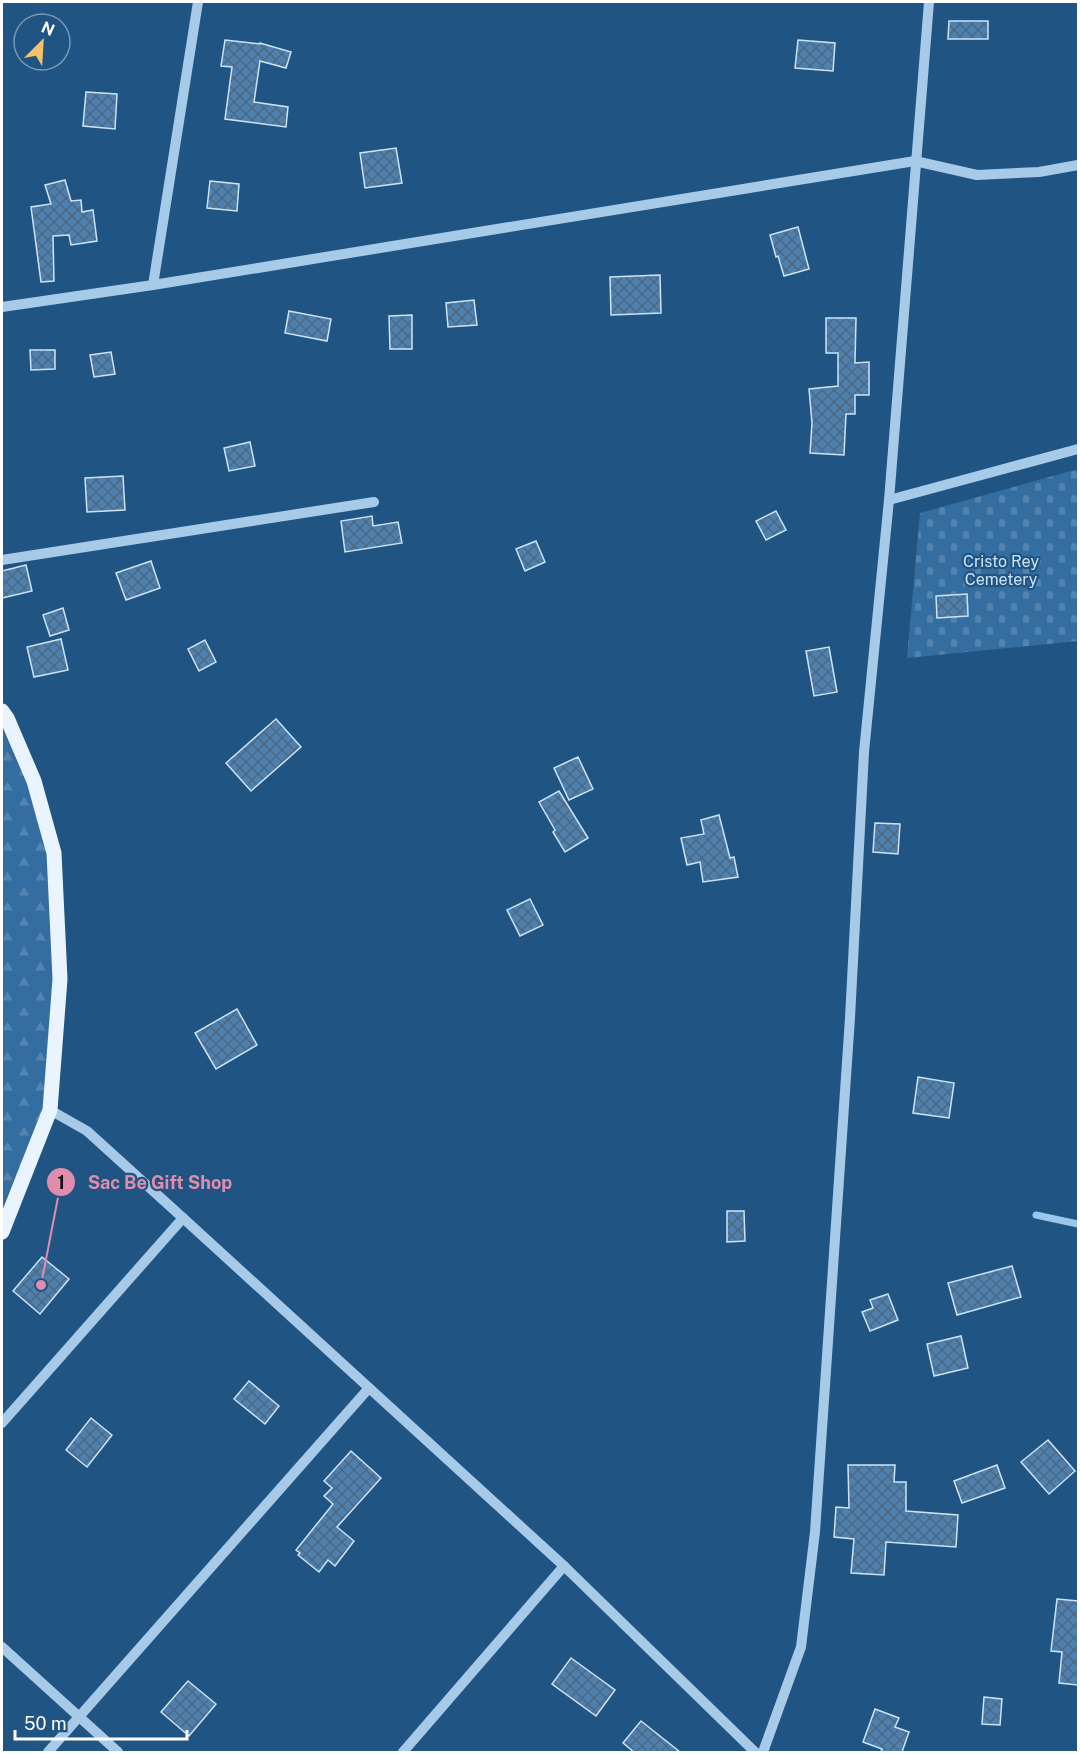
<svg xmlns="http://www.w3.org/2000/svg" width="1080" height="1754" font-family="'Public Sans',sans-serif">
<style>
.forest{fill:url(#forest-firs)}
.cemetery{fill:url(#cemetery-stones)}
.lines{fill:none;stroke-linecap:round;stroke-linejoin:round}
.stream{stroke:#9bc6ea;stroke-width:7}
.building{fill:url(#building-cross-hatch);stroke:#cce3f7;stroke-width:1.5}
.minor{stroke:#a7cae9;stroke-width:10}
.major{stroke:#eaf4fe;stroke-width:15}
.labels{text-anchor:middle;stroke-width:4.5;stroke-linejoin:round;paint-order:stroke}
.park-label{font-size:16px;fill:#cce3f7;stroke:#205483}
.leader{fill:none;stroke:#e08cad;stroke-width:2}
.callout-dot{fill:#e08cad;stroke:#205483;stroke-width:2}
.mark-label{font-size:18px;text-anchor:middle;font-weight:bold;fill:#111}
.callout-label{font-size:18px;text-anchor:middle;font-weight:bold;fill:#e08cad;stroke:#205483;stroke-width:4.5;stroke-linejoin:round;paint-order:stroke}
</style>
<defs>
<pattern id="forest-firs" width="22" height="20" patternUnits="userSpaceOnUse" patternTransform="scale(1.5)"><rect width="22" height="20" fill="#346ea1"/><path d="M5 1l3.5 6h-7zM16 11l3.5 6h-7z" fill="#5284af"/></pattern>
<pattern id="cemetery-stones" width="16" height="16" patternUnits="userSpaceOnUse" patternTransform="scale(1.5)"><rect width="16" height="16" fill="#346ea1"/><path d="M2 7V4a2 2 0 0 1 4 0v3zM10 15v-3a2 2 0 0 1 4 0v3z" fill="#5284af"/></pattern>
<pattern id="building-cross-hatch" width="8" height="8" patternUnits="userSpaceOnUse" patternTransform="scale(1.5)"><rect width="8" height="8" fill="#4d80ae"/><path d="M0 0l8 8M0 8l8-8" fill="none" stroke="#4d6982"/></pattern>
</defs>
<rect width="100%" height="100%" fill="#205483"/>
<path class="forest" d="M 2,711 L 54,853 L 60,979 L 50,1110 L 2,1232 Z"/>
<path class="cemetery" d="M 1078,469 L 1078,641 L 907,658 L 920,513 Z"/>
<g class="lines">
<path class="stream" d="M 1036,1215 L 1078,1224"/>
</g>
<g class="building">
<path d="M 949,21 L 988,21 L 988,39 L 948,39 Z"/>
<path d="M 225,40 L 260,44 L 260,43 L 291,52 L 286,68 L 260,61 L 254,102 L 288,107 L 286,127 L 225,119 L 232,67 L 221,66 Z"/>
<path d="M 798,40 L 835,43 L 833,71 L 795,68 Z"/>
<path d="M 86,92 L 117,94 L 115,129 L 83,126 Z"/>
<path d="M 396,148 L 402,183 L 365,188 L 360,153 Z"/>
<path d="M 65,180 L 71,201 L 81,200 L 82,212 L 93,210 L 97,241 L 71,245 L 69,235 L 53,236 L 54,281 L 41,282 L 31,207 L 51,204 L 45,185 Z"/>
<path d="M 210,181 L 239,184 L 237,211 L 207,208 Z"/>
<path d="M 798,227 L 809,269 L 784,276 L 778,256 L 776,257 L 770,235 Z"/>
<path d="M 660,275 L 661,313 L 611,315 L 610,277 Z"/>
<path d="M 474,300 L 477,325 L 448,327 L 446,303 Z"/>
<path d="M 289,311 L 331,319 L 327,341 L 285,333 Z"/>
<path d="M 412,315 L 412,349 L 390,349 L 389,316 Z"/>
<path d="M 826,318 L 856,318 L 855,363 L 869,362 L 869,395 L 855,395 L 855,414 L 846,414 L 844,455 L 810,453 L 812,423 L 809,389 L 838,386 L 838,353 L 826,353 Z"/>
<path d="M 30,350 L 55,350 L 55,369 L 31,370 Z"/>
<path d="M 111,352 L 115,374 L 94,377 L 90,355 Z"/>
<path d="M 250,442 L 255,466 L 229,471 L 224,448 Z"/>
<path d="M 123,476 L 125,510 L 87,512 L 85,478 Z"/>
<path d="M 776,511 L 786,530 L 766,540 L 756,521 Z"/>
<path d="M 372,516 L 373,526 L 398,522 L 402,543 L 345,552 L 341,521 Z"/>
<path d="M 536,541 L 545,562 L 525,571 L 516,549 Z"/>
<path d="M 151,561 L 160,588 L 126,600 L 116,573 Z"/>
<path d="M 26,565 L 32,591 L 2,598 L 2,571 Z"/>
<path d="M 967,594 L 968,616 L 937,618 L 936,596 Z"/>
<path d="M 63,608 L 69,630 L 50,636 L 43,615 Z"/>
<path d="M 61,639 L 68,670 L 34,677 L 27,647 Z"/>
<path d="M 205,640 L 216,662 L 199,671 L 188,649 Z"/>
<path d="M 829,647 L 837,692 L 814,696 L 806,651 Z"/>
<path d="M 276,719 L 301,747 L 251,791 L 226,763 Z"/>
<path d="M 578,757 L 593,789 L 569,800 L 554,768 Z"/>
<path d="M 559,791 L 588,838 L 565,852 L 553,832 L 555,830 L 539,802 Z"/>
<path d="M 719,815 L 730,858 L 734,857 L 738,877 L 703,882 L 700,862 L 687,865 L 681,838 L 704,834 L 701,820 Z"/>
<path d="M 875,823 L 900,824 L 898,854 L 873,852 Z"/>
<path d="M 530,899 L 543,925 L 520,936 L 507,910 Z"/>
<path d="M 237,1009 L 257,1045 L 216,1069 L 195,1033 Z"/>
<path d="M 918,1077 L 954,1083 L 949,1118 L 913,1113 Z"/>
<path d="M 727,1211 L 744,1211 L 745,1241 L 727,1242 Z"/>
<path d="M 42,1257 L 69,1279 L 40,1314 L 13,1291 Z"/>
<path d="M 1012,1266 L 1021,1297 L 957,1315 L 948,1283 Z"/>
<path d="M 888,1294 L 898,1320 L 870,1331 L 862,1312 L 873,1308 L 870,1300 Z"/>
<path d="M 961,1336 L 968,1368 L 934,1376 L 927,1344 Z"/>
<path d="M 249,1381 L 279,1406 L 265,1424 L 234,1399 Z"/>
<path d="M 91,1418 L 112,1435 L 87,1467 L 66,1450 Z"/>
<path d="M 1048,1440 L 1075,1471 L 1049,1494 L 1021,1462 Z"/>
<path d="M 351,1451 L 381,1478 L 337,1527 L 354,1541 L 335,1566 L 328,1560 L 319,1572 L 298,1555 L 300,1553 L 296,1550 L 333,1504 L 324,1496 L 332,1488 L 324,1481 Z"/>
<path d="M 848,1465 L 895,1465 L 894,1482 L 906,1482 L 906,1511 L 958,1515 L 956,1547 L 886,1542 L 884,1575 L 851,1573 L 854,1539 L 834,1537 L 836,1507 L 849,1508 Z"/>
<path d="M 997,1465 L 1005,1488 L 962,1503 L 954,1481 Z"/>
<path d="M 1057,1599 L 1078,1601 L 1078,1685 L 1059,1683 L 1062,1652 L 1051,1651 Z"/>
<path d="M 571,1658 L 615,1690 L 596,1716 L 552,1684 Z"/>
<path d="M 188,1681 L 216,1704 L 189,1736 L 161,1712 Z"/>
<path d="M 984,1697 L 1002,1699 L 1000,1725 L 982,1724 Z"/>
<path d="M 875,1709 L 899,1718 L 895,1727 L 909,1732 L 902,1752 L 881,1752 L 882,1749 L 863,1742 Z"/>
<path d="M 641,1721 L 680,1752 L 634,1752 L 623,1743 Z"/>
</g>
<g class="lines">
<g class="minor">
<path d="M 153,285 L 198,2"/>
<path d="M 2,307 L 153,285 L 915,161 L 977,175 L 1039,172 L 1078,165"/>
<path d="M 889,500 L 1078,449"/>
<path d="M 2,560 L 374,502"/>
<path d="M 50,1110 L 87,1131 L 183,1218 L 564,1566 L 755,1752"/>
<path d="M 2,1423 L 183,1218"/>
<path d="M 2,1647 L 118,1752"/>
<path d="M 48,1752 L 369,1388"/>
<path d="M 403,1752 L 564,1566"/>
<path d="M 763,1752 L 801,1647 L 815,1532 L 850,1018 L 864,752 L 889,500 L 929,2"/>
</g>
<path class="major" d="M 2,711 L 7,718 L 34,781 L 54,853 L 60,979 L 50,1110 L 2,1232"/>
</g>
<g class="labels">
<g class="park-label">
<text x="1001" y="567">Cristo Rey<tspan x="1001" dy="18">Cemetery</tspan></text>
</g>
</g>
<path class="leader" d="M41 1285L61 1182"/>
<g class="callout-dot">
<circle cx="41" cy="1285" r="6"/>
<circle cx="61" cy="1182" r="15"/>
</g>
<g class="mark-label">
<text x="61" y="1189">1</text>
</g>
<g class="callout-label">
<text x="160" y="1189">Sac Be Gift Shop</text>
</g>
<rect width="1080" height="1754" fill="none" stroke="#ffffff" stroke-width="6"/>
<g transform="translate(42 42) rotate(24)"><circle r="28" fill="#205483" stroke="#7998b5" stroke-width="1.5"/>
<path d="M0-4.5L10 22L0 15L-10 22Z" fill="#f6c168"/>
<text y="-9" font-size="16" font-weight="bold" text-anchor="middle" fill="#ffffff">N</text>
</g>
<path d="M15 1730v9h172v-9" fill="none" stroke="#ffffff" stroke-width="3"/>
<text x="24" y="1730" font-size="18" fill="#ffffff" stroke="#205483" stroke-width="4.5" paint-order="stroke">50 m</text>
</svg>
